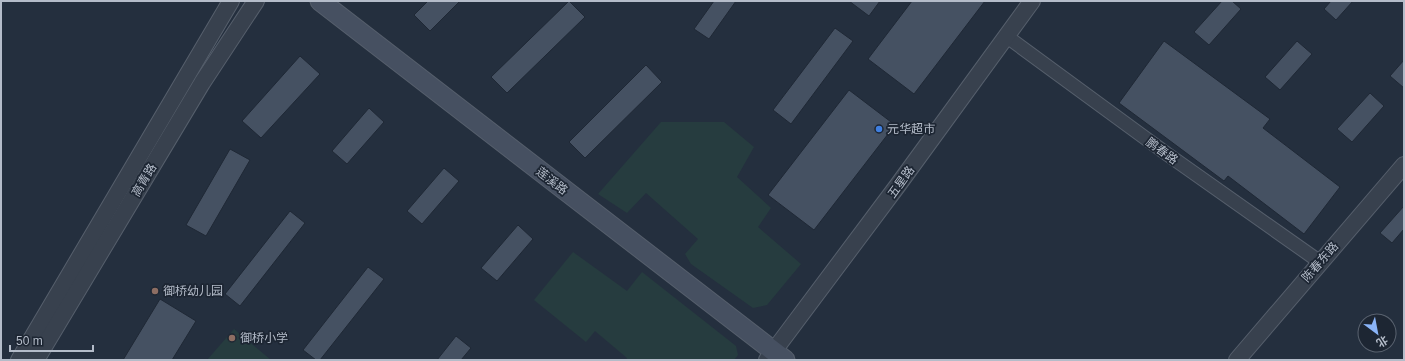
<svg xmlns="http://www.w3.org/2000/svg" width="1405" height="361" font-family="Arial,'Noto Sans SC',sans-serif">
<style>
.green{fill:#263c3f}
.building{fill:#455162;stroke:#1f2835}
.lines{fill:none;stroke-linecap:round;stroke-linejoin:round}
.minor-casing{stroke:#565f6c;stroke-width:15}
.tertiary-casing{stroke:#565f6c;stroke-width:18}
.secondary-casing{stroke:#565f6c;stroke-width:21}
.minor{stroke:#38414e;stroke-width:13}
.tertiary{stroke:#38414e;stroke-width:16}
.secondary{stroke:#465061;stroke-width:19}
.shop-dot{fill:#3f7fe0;stroke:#1d2633;stroke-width:1.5}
.education-dot{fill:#8d6e63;stroke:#1d2633;stroke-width:1.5}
.labels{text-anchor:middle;stroke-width:3.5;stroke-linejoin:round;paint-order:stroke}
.poi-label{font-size:12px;fill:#b4bcc9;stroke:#1d2633;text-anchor:start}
.street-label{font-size:12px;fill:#b4bcc9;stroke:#1d2633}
</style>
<rect width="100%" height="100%" fill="#242f3e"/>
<g class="green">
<path d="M 661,122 L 724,122 L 754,147 L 737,177 L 771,208 L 758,227 L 801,264 L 767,305 L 753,308 L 691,264 L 685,254 L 698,239 L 646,193 L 627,213 L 598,194 Z"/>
<path d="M 573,252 L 627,291 L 642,272 L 736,346 L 738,355 L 734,360 L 626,360 L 627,358 L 595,331 L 586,342 L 534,300 Z"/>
<path d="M 234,329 L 271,360 L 207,360 Z"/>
</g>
<g class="building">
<path d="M 428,1 L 460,1 L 430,31 L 414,15 Z"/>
<path d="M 569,1 L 585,17 L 507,93 L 491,77 Z"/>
<path d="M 714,1 L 736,1 L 709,39 L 694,29 Z"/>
<path d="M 849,1 L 880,1 L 869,16 Z"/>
<path d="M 912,1 L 985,1 L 914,94 L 868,59 Z"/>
<path d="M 1222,1 L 1232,1 L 1241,9 L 1209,45 L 1194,32 Z"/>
<path d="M 1331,1 L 1353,1 L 1336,20 L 1324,9 Z"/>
<path d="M 835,28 L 853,41 L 791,124 L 773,110 Z"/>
<path d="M 1164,41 L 1270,119 L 1263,128 L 1340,187 L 1304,234 L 1228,176 L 1224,181 L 1119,103 Z"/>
<path d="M 1297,41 L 1312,54 L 1280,90 L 1265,77 Z"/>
<path d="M 300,56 L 320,74 L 261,138 L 242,121 Z"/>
<path d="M 1404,60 L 1404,88 L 1390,76 Z"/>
<path d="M 646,65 L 662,82 L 585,158 L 569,142 Z"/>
<path d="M 849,90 L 895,125 L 814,230 L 768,195 Z"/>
<path d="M 1370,93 L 1384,106 L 1352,142 L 1337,129 Z"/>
<path d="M 369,108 L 384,122 L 347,164 L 332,151 Z"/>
<path d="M 230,149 L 250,160 L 206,236 L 186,225 Z"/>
<path d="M 444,168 L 459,181 L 422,224 L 407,211 Z"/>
<path d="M 1404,206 L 1404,229 L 1392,243 L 1380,233 Z"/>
<path d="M 290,211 L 305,223 L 240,306 L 225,294 Z"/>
<path d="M 518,225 L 533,239 L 497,281 L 481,268 Z"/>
<path d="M 368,267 L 384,279 L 320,360 L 316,360 L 303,350 Z"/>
<path d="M 160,299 L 196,321 L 172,360 L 123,360 Z"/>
<path d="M 456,336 L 471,348 L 461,360 L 437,360 Z"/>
</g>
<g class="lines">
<g class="minor-casing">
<path id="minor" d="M 1006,36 L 1167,154 L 1320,262"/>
</g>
<g class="tertiary-casing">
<g id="tertiary">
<path d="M 19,360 L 231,1"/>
<path d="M 36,360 L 202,83 L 256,1"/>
<path d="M 767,360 L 898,185 L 1032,1"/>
<path d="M 1237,360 L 1404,165"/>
</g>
</g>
<g class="secondary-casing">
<path id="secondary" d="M 320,1 L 785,360"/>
</g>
<use href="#minor" class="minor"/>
<use href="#tertiary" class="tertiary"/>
<use href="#secondary" class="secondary"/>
</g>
<circle class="shop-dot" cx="879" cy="129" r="4"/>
<g class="education-dot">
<circle cx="155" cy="291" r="4"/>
<circle cx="232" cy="338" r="4"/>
</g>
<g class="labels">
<g class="poi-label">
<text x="887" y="133">元华超市</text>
<text x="163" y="295">御桥幼儿园</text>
<text x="240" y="342">御桥小学</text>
</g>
<g class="street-label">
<text transform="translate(1162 151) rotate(36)" y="4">鹏春路</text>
<text transform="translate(144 180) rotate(-59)" y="4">高青路</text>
<text transform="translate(552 181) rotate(38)" y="4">莲溪路</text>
<text transform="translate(901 182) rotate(-54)" y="4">五星路</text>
<text transform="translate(1320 262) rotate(-49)" y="4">陈春东路</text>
</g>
</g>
<rect width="1405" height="361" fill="none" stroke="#b4bcc9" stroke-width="4"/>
<g transform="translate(1377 333) rotate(148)"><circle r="19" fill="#1d2633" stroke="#59626f"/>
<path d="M0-3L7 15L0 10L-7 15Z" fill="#8ab4f8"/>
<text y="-6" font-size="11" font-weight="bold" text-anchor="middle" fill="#b4bcc9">北</text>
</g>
<path d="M10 345v6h83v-6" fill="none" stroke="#b4bcc9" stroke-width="2"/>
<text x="16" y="345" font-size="12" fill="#b4bcc9" stroke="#1d2633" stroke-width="3" paint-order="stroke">50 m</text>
</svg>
